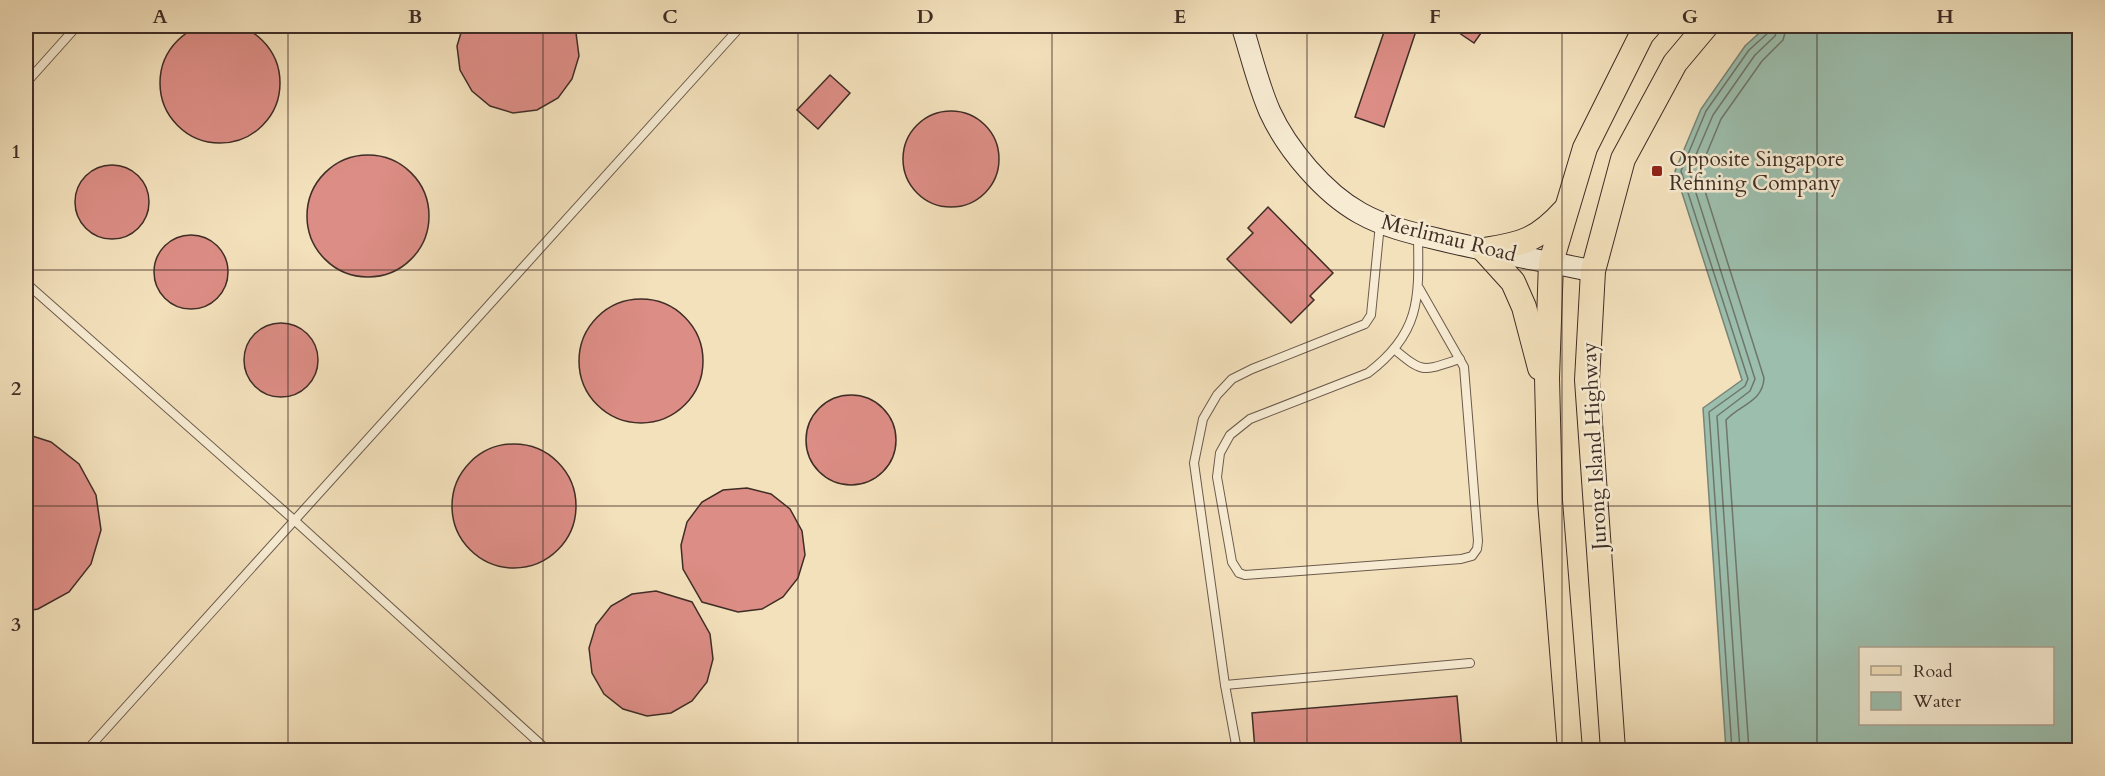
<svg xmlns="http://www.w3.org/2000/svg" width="2105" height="776" font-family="Cardo,serif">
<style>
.water{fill:#9cbead;stroke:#778477;stroke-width:1.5;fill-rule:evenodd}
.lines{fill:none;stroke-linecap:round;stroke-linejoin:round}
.shore{stroke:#6e766a;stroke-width:1.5}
.building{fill:#dc8d85;stroke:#3f2d26;stroke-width:1.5}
.lane-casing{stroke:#6c5a4c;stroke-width:10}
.secondary-casing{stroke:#3f2d26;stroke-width:23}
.primary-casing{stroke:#3f2d26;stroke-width:26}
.lane{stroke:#f7ecd3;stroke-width:8}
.secondary{stroke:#f7ecd3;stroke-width:21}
.primary{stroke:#f3e1bc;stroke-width:24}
.grid{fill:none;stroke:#3f2d26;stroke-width:1.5;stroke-opacity:0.55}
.poi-dot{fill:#8f2418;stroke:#f7ecd3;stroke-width:2}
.labels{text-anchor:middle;stroke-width:5;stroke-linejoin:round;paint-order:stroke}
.poi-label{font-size:21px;fill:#3f2d26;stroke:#f7ecd3;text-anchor:start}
.street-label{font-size:21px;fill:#3f2d26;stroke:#f7ecd3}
.neatline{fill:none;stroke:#3f2d26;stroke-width:2}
.grid-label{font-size:20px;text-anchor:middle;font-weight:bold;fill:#3f2d26}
</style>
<rect width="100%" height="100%" fill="#f3e1bc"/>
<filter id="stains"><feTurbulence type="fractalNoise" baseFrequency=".00333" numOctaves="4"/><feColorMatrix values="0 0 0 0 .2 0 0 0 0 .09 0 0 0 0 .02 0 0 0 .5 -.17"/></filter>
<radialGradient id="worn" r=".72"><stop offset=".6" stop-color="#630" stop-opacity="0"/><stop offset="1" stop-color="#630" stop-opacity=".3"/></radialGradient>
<path class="water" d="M 1767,26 L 2079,26 L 2079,750 L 1726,750 L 1703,408 L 1742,380 L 1675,171 L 1701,109 L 1745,46 ZM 1860,648 L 2052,648 L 2052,724 L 1860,724 Z"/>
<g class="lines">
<g class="shore">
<path d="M 1732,750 L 1709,412 L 1745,386 L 1748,379 L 1681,171 L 1706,111 L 1749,50 L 1769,32 L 1770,26"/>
<path d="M 1740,750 L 1717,416 L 1750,391 L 1755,379 L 1689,171 L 1713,115 L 1755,55 L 1775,36 L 1778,26"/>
<path d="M 1749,750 L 1726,420 C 1739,405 1763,402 1764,378 L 1699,172 L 1721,119 L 1762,61 L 1783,40 L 1787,26"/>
</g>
</g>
<g class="building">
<circle cx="220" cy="83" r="60"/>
<path d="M 463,26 L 572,26 L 576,33 L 579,56 L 572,79 L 558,98 L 537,110 L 513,113 L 490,106 L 472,91 L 460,70 L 457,46 Z"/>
<path d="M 1386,26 L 1400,26 L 1416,31 L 1384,127 L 1355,117 Z"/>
<path d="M 1449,26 L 1486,26 L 1474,43 Z"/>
<path d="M 830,75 L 850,93 L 818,129 L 797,110 Z"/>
<circle cx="951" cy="159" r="48"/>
<circle cx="368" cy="216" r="61"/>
<circle cx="112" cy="202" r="37"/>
<path d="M 1268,207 L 1333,273 L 1310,296 L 1314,300 L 1291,323 L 1227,259 L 1253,233 L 1248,228 Z"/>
<circle cx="191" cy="272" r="37"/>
<circle cx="641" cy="361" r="62"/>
<circle cx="281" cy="360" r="37"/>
<circle cx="851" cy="440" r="45"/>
<path d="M 26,434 L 51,442 L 79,464 L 96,495 L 101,530 L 91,564 L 69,592 L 38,609 L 26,611 Z"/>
<circle cx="514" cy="506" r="62"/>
<path d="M 747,488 L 771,494 L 790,509 L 802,531 L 805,555 L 798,578 L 783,597 L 762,609 L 738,612 L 702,602 L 683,569 L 681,545 L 687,522 L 702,502 L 723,490 Z"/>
<path d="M 656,591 L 692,602 L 710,634 L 713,659 L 707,682 L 692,701 L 671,713 L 647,716 L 623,709 L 604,694 L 592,673 L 589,648 L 596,625 L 611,606 L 632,594 Z"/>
<path d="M 1457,696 L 1462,750 L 1255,750 L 1252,713 Z"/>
</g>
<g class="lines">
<g class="lane-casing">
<g id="lane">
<path d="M 26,83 L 77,26"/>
<path d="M 1418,237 C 1419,298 1421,333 1368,373 L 1250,419 L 1230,435 L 1220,453 L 1217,477 L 1232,562 L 1239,573 L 1245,575 L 1461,559 L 1472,556 L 1477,549 L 1478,541 L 1464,367 L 1419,288"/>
<path d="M 26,283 L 294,520 L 547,750"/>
<path d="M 1394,349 C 1424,374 1422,371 1460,359"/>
<path d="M 1225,685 L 1470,663"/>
<path d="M 87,750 L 741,26"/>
<path d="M 1237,750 L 1225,685 L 1194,463 L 1203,419 L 1217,395 L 1232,379 L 1252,369 L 1365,324 L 1371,315 L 1380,224"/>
</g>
</g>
<g class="secondary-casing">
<path id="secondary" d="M 1242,26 C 1251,54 1258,85 1270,112 C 1287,149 1324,193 1360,213 C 1383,226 1411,233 1437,239 C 1489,252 1541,260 1593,271"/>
</g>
<g class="primary-casing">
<g id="primary">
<path d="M 1484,250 L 1513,282 L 1524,307 L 1540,368"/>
<path d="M 1484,250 C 1523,244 1538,240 1565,210"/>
<path d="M 1570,750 L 1550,501 L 1547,378 L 1551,262 L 1585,148 L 1642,34 L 1649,26"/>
<path d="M 1613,750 L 1587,380 L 1593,271 L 1623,159 L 1675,63 L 1706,26"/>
</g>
</g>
<use href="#lane" class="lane"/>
<use href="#secondary" class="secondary"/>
<use href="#primary" class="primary"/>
</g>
<path class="grid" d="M 288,26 L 288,750M 543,26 L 543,750M 798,26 L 798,750M 1052,26 L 1052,750M 1307,26 L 1307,750M 1562,26 L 1562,750M 1817,26 L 1817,750M 26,270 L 2080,270M 26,506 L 2080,506"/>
<rect class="poi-dot" x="1651" y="165" width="12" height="12" rx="3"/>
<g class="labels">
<g class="poi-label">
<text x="1669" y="166">Opposite Singapore<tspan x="1669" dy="24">Refining Company</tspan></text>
</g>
<g class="street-label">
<text transform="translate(1449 238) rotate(14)" y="7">Merlimau Road</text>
<text transform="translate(1594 446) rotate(-93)" y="7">Jurong Island Highway</text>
</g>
</g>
<rect width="2105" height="776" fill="none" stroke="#f3e1bc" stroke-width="66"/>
<rect x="1859" y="647" width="195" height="78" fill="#f7ecd3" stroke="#ada08e" stroke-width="1.5"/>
<rect x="1871" y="666" width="30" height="9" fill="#f3e1bc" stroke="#ada08e" stroke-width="1.5"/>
<text x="1913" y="677" font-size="18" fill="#3f2d26">Road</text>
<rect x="1871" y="692" width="30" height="18" fill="#9cbead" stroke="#ada08e" stroke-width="1.5"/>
<text x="1913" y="707" font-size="18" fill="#3f2d26">Water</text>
<rect x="33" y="33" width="2039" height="710" class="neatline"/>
<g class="grid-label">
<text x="160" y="23">A</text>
<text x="415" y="23">B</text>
<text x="670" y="23">C</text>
<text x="925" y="23">D</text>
<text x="1180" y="23">E</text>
<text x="1435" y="23">F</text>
<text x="1690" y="23">G</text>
<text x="1945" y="23">H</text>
<text x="16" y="158">1</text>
<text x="16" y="395">2</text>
<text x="16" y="631">3</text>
</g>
<rect width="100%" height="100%" filter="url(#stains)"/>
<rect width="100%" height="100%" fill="url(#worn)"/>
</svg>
